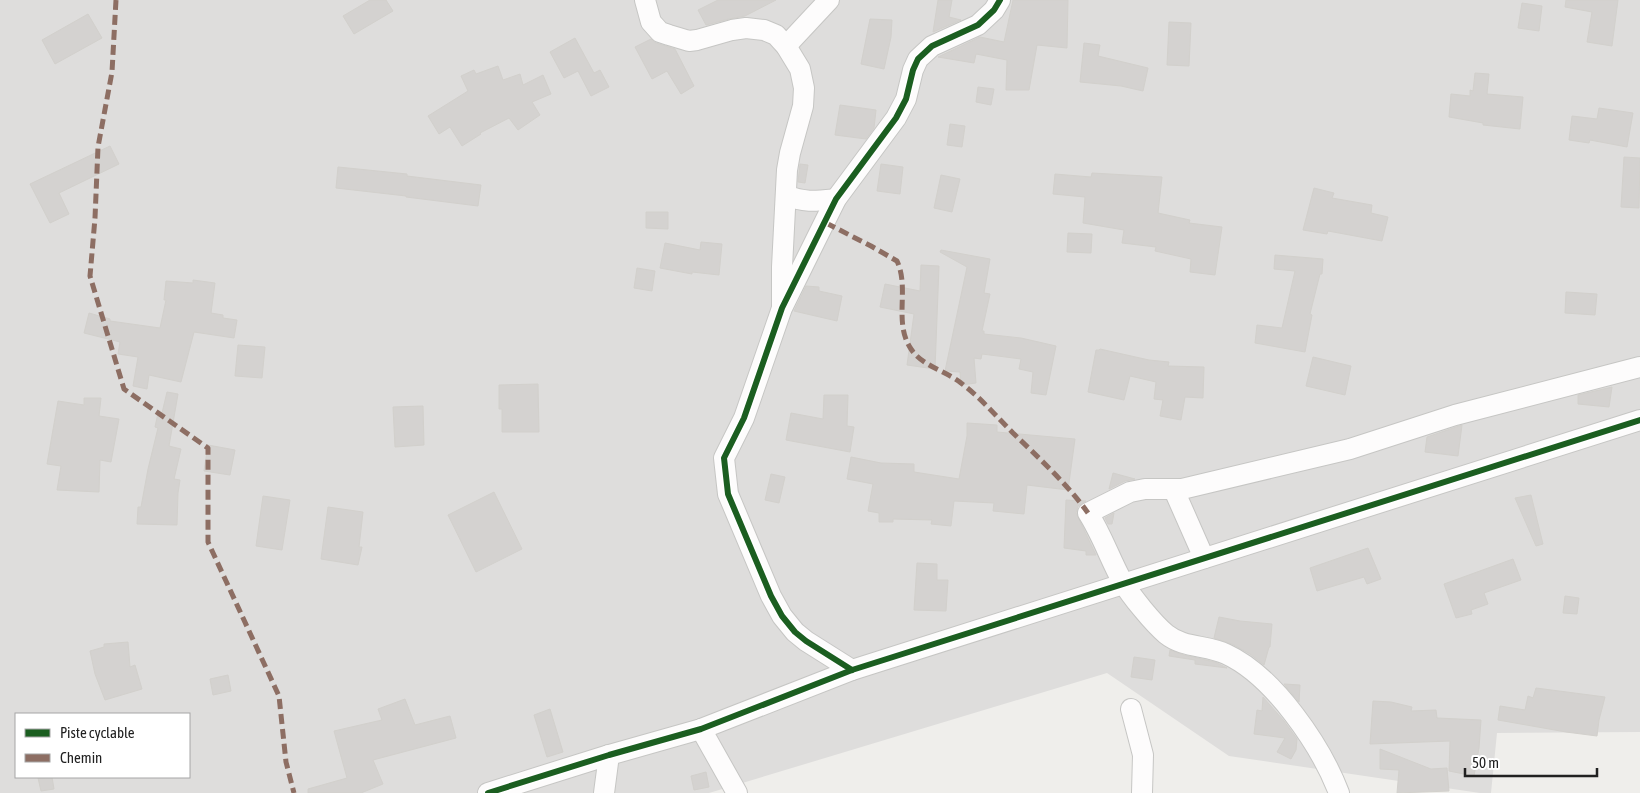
<svg xmlns="http://www.w3.org/2000/svg" width="1640" height="793" font-family="'Asap Condensed',sans-serif">
<style>
.residential{fill:#dedddc;fill-rule:evenodd}
.building{fill:#d4d2d0;stroke:#d2d0cc}
.lines{fill:none;stroke-linecap:round;stroke-linejoin:round}
.minor-casing{stroke:#c6c6c4;stroke-width:22}
.minor{stroke:#fdfcfc;stroke-width:20}
.quiet{stroke:#8d6e63;stroke-width:5;stroke-dasharray:10 5;stroke-linecap:butt}
.cycleway-casing{stroke:#fff;stroke-width:9}
.cycleway{stroke:#1b5e20;stroke-width:6}
</style>
<rect width="100%" height="100%" fill="#efeeeb"/>
<path class="residential" d="M 0,0 L 1640,0 L 1640,732 L 1497,733 L 1491,793 L 1480,793 L 1229,756 L 1107,673 L 709,793 L 0,793 ZM 16,714 L 189,714 L 189,777 L 16,777 Z"/>
<g class="building">
<path d="M 370,0 L 386,0 L 393,11 L 354,34 L 343,16 Z"/>
<path d="M 718,0 L 776,0 L 745,16 L 729,19 L 706,25 L 698,10 Z"/>
<path d="M 938,0 L 952,0 L 949,17 L 961,20 L 933,32 Z"/>
<path d="M 1013,0 L 1068,0 L 1067,48 L 1037,45 L 1029,90 L 1006,90 L 1007,60 L 976,54 L 974,63 L 938,57 L 980,37 L 1004,42 Z"/>
<path d="M 1566,0 L 1618,0 L 1612,46 L 1587,42 L 1592,12 L 1565,7 Z"/>
<path d="M 1522,3 L 1542,6 L 1539,31 L 1518,28 Z"/>
<path d="M 88,14 L 102,38 L 55,64 L 42,40 Z"/>
<path d="M 870,19 L 892,20 L 891,37 L 884,69 L 861,64 Z"/>
<path d="M 1169,22 L 1191,23 L 1189,66 L 1167,65 Z"/>
<path d="M 575,38 L 594,73 L 600,70 L 609,87 L 591,96 L 578,71 L 564,78 L 550,52 Z"/>
<path d="M 651,39 L 656,43 L 675,49 L 694,86 L 681,94 L 667,71 L 652,79 L 635,47 Z"/>
<path d="M 1084,43 L 1100,45 L 1098,56 L 1148,68 L 1143,91 L 1121,86 L 1080,82 Z"/>
<path d="M 498,66 L 503,80 L 520,74 L 523,85 L 543,75 L 551,94 L 532,102 L 540,115 L 518,130 L 509,118 L 480,133 L 481,134 L 462,146 L 450,127 L 439,134 L 428,116 L 468,91 L 461,76 L 474,70 L 476,74 Z"/>
<path d="M 1475,73 L 1489,74 L 1487,94 L 1523,97 L 1520,129 L 1483,125 L 1483,123 L 1449,117 L 1451,94 L 1470,96 L 1470,90 L 1473,91 Z"/>
<path d="M 978,87 L 994,89 L 991,105 L 976,102 Z"/>
<path d="M 840,105 L 876,110 L 874,128 L 866,139 L 835,135 Z"/>
<path d="M 1599,108 L 1633,113 L 1627,147 L 1590,140 L 1589,143 L 1569,140 L 1572,116 L 1597,119 Z"/>
<path d="M 950,124 L 965,126 L 962,147 L 947,145 Z"/>
<path d="M 110,146 L 119,164 L 59,193 L 69,214 L 50,223 L 30,184 Z"/>
<path d="M 1624,157 L 1640,158 L 1639,208 L 1621,207 Z"/>
<path d="M 800,164 L 808,165 L 805,183 L 798,182 Z"/>
<path d="M 881,164 L 903,167 L 900,194 L 877,191 Z"/>
<path d="M 338,167 L 407,174 L 407,176 L 481,185 L 478,206 L 406,197 L 406,196 L 336,188 Z"/>
<path d="M 1092,173 L 1162,177 L 1158,213 L 1190,220 L 1189,223 L 1222,227 L 1215,275 L 1190,272 L 1191,259 L 1155,251 L 1156,247 L 1122,243 L 1124,230 L 1083,223 L 1085,197 L 1053,194 L 1055,174 L 1091,177 Z"/>
<path d="M 941,175 L 960,179 L 952,212 L 934,208 Z"/>
<path d="M 1314,188 L 1334,193 L 1332,198 L 1372,205 L 1371,213 L 1388,217 L 1382,241 L 1328,231 L 1327,234 L 1303,230 Z"/>
<path d="M 646,212 L 668,212 L 668,229 L 646,228 Z"/>
<path d="M 1068,233 L 1092,234 L 1091,253 L 1067,252 Z"/>
<path d="M 701,242 L 722,244 L 719,275 L 692,272 L 692,274 L 660,268 L 665,243 L 700,250 Z"/>
<path d="M 941,250 L 990,259 L 984,293 L 990,294 L 982,331 L 984,331 L 984,334 L 1021,338 L 1056,346 L 1046,395 L 1031,393 L 1033,372 L 1019,369 L 1021,359 L 982,354 L 981,359 L 974,358 L 976,383 L 961,385 L 960,372 L 945,371 L 967,267 L 940,252 Z"/>
<path d="M 1275,255 L 1323,259 L 1322,274 L 1320,274 L 1310,314 L 1312,315 L 1305,352 L 1255,343 L 1257,325 L 1282,328 L 1295,271 L 1274,269 Z"/>
<path d="M 921,265 L 939,266 L 935,369 L 907,365 L 914,314 L 880,307 L 885,284 L 920,291 Z"/>
<path d="M 637,268 L 655,271 L 652,291 L 634,288 Z"/>
<path d="M 193,280 L 215,283 L 211,313 L 223,315 L 223,318 L 237,320 L 234,338 L 194,332 L 181,382 L 149,375 L 147,389 L 133,386 L 138,357 L 118,354 L 120,342 L 84,333 L 89,313 L 110,319 L 110,321 L 160,328 L 166,300 L 164,300 L 166,281 L 193,283 Z"/>
<path d="M 806,286 L 819,287 L 819,291 L 842,296 L 837,321 L 794,311 Z"/>
<path d="M 1566,292 L 1597,294 L 1595,315 L 1565,313 Z"/>
<path d="M 238,345 L 265,347 L 262,378 L 235,376 Z"/>
<path d="M 1100,349 L 1149,360 L 1169,362 L 1168,366 L 1204,367 L 1203,398 L 1185,397 L 1181,420 L 1160,416 L 1163,400 L 1154,399 L 1156,382 L 1130,376 L 1124,400 L 1088,392 L 1096,350 L 1099,350 Z"/>
<path d="M 1313,357 L 1351,366 L 1345,395 L 1306,386 Z"/>
<path d="M 538,384 L 539,432 L 502,432 L 502,409 L 499,409 L 499,385 Z"/>
<path d="M 1612,387 L 1609,407 L 1578,404 L 1578,395 Z"/>
<path d="M 167,392 L 178,394 L 169,446 L 181,449 L 174,479 L 180,480 L 178,493 L 177,525 L 137,524 L 138,507 L 141,507 L 148,469 L 158,428 L 155,427 L 158,413 L 162,413 Z"/>
<path d="M 824,395 L 848,395 L 847,426 L 854,427 L 850,452 L 786,440 L 791,413 L 823,419 Z"/>
<path d="M 84,398 L 101,398 L 99,416 L 119,419 L 111,462 L 100,460 L 99,492 L 57,490 L 61,466 L 47,464 L 58,401 L 84,405 Z"/>
<path d="M 423,406 L 424,445 L 395,447 L 393,407 Z"/>
<path d="M 967,423 L 997,425 L 997,432 L 1075,439 L 1068,490 L 1027,485 L 1024,514 L 993,511 L 994,503 L 954,501 L 951,526 L 931,524 L 932,520 L 893,519 L 893,522 L 879,522 L 879,513 L 868,511 L 873,484 L 847,479 L 851,457 L 881,463 L 914,464 L 914,472 L 959,479 L 967,436 Z"/>
<path d="M 1462,425 L 1458,456 L 1425,452 L 1427,437 Z"/>
<path d="M 208,445 L 235,450 L 230,475 L 204,471 Z"/>
<path d="M 1113,473 L 1135,479 L 1125,481 L 1109,489 Z"/>
<path d="M 771,474 L 785,477 L 779,503 L 765,500 Z"/>
<path d="M 494,492 L 522,549 L 476,572 L 448,515 Z"/>
<path d="M 1531,495 L 1543,544 L 1536,546 L 1515,498 Z"/>
<path d="M 263,496 L 290,500 L 282,550 L 256,546 Z"/>
<path d="M 1066,500 L 1086,501 L 1078,506 L 1076,513 L 1096,555 L 1086,555 L 1086,551 L 1064,548 Z"/>
<path d="M 328,507 L 363,512 L 359,547 L 362,547 L 358,565 L 321,559 Z"/>
<path d="M 1114,513 L 1112,524 L 1108,524 L 1105,518 Z"/>
<path d="M 1368,548 L 1381,579 L 1367,584 L 1364,577 L 1317,591 L 1310,568 Z"/>
<path d="M 1513,559 L 1521,580 L 1484,593 L 1488,604 L 1471,610 L 1472,614 L 1456,618 L 1444,584 Z"/>
<path d="M 917,563 L 937,564 L 937,580 L 948,580 L 946,611 L 914,610 Z"/>
<path d="M 1565,596 L 1579,598 L 1577,614 L 1563,613 Z"/>
<path d="M 1219,617 L 1240,621 L 1272,624 L 1270,647 L 1269,647 L 1264,665 L 1250,654 L 1232,644 L 1214,638 Z"/>
<path d="M 128,642 L 130,667 L 135,665 L 142,689 L 105,700 L 95,674 L 90,651 L 104,647 L 104,644 Z"/>
<path d="M 1170,650 L 1184,655 L 1215,662 L 1227,668 L 1195,664 L 1195,660 L 1169,656 Z"/>
<path d="M 1134,657 L 1155,660 L 1152,680 L 1131,677 Z"/>
<path d="M 228,675 L 231,691 L 213,695 L 210,679 Z"/>
<path d="M 1284,684 L 1300,685 L 1299,702 L 1287,688 Z"/>
<path d="M 1536,688 L 1605,697 L 1599,720 L 1597,736 L 1566,732 L 1498,720 L 1500,706 L 1525,710 L 1528,696 L 1533,698 Z"/>
<path d="M 1263,697 L 1284,721 L 1297,739 L 1296,750 L 1291,759 L 1277,752 L 1285,738 L 1254,734 L 1257,710 L 1262,711 Z"/>
<path d="M 405,699 L 415,725 L 450,716 L 456,738 L 373,760 L 383,784 L 361,793 L 308,793 L 308,789 L 347,778 L 334,731 L 382,720 L 378,709 Z"/>
<path d="M 1373,701 L 1391,702 L 1412,707 L 1411,711 L 1436,710 L 1437,718 L 1481,720 L 1479,748 L 1474,776 L 1449,771 L 1450,741 L 1370,744 Z"/>
<path d="M 550,709 L 563,752 L 547,757 L 534,715 Z"/>
<path d="M 1380,749 L 1431,769 L 1447,768 L 1449,791 L 1397,793 L 1399,770 L 1380,769 Z"/>
<path d="M 706,772 L 709,787 L 694,790 L 691,776 Z"/>
<path d="M 52,777 L 54,789 L 41,791 L 38,778 Z"/>
</g>
<g class="lines">
<g class="minor-casing">
<g id="minor">
<path d="M 645,0 L 651,22 L 660,32 L 669,35 L 689,41 L 697,40 L 732,30 L 746,28 L 764,30 L 776,35 L 786,46 L 800,69 L 804,88 L 803,106 L 790,153 L 787,170 L 782,267 L 782,306"/>
<path d="M 786,46 L 829,0"/>
<path d="M 786,195 C 804,203 817,201 836,199"/>
<path d="M 1174,490 L 1204,558"/>
<path d="M 852,670 L 806,641 L 795,632 L 782,616 L 771,596 L 728,494 L 724,458 L 744,418 L 782,308 L 836,199 L 896,118 L 906,99 L 913,70 L 918,59 L 932,46 L 978,25 L 994,10 L 1000,0"/>
<path d="M 1131,709 L 1143,755 L 1142,793"/>
<path d="M 701,729 L 737,793"/>
<path d="M 488,793 L 609,755 L 701,729 L 852,670 L 1640,420"/>
<path d="M 604,793 L 609,755"/>
<path d="M 1339,793 C 1321,746 1274,676 1226,654 C 1207,645 1183,648 1166,634 C 1153,623 1131,596 1122,581 C 1110,559 1102,535 1088,513 L 1130,492 L 1145,489 L 1182,489 L 1350,449 L 1455,415 L 1640,367"/>
</g>
</g>
<use href="#minor" class="minor"/>
<g class="quiet">
<path d="M 116,0 L 112,72 L 98,147 L 95,218 L 90,276 L 124,389 L 208,448 L 208,542 L 279,696 L 286,762 L 294,793"/>
<path d="M 826,223 L 871,246 L 897,261 C 910,289 893,322 911,349 C 922,366 946,371 961,383 C 980,397 996,416 1013,433 C 1038,457 1068,485 1088,513"/>
</g>
<g class="cycleway-casing">
<g id="cycleway">
<path d="M 852,670 L 806,641 L 795,632 L 782,616 L 771,596 L 728,494 L 724,458 L 744,418 L 782,308 L 836,199 L 896,118 L 906,99 L 913,70 L 918,59 L 932,46 L 978,25 L 994,10 L 1000,0"/>
<path d="M 488,793 L 609,755 L 701,729 L 852,670 L 1640,420"/>
</g>
</g>
<use href="#cycleway" class="cycleway"/>
</g>
<rect x="15" y="713" width="175" height="65" fill="#ffffff" stroke="#a6a6a6"/>
<rect x="25" y="729" width="25" height="8" fill="#1b5e20" stroke="#a6a6a6"/>
<text x="60" y="738" font-size="15" fill="#212121">Piste cyclable</text>
<rect x="25" y="754" width="25" height="8" fill="#8d6e63" stroke="#a6a6a6"/>
<text x="60" y="763" font-size="15" fill="#212121">Chemin</text>
<path d="M1465 768v8h132v-8" fill="none" stroke="#212121" stroke-width="2.5"/>
<text x="1472" y="768" font-size="15" fill="#212121" stroke="#ffffff" stroke-width="4" paint-order="stroke">50 m</text>
</svg>
